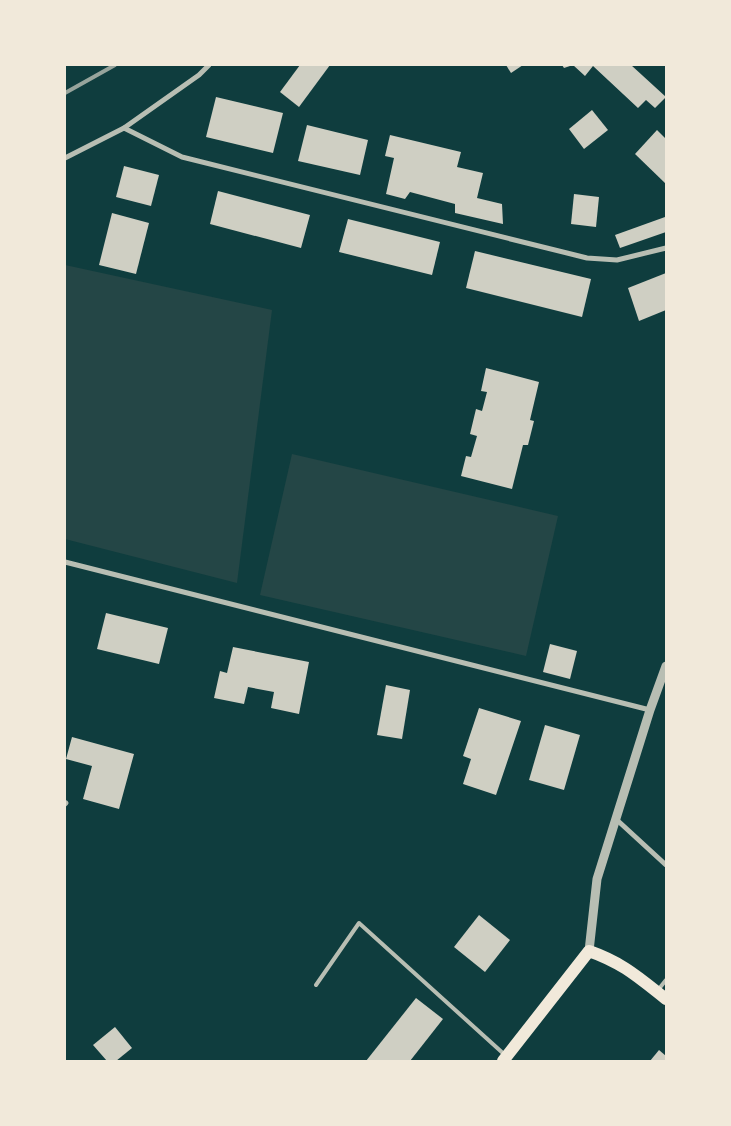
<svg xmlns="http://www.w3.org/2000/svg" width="731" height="1126" font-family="'Noto Serif',serif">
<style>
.green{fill:#244646}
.building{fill:#cfcfc3}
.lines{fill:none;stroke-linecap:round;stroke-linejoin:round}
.service{stroke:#b8beb3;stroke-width:4}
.minor{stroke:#b8beb3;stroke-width:5}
.tertiary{stroke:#b8beb3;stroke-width:9}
.primary{stroke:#f1e9da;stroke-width:12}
.rail{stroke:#97a49c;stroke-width:4}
</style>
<rect width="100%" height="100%" fill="#0f3d3e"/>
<g class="green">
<path d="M 65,265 L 272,310 L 237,583 L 65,539 Z"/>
<path d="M 292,454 L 558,516 L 526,656 L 260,595 Z"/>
</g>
<g class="building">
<path d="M 300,65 L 330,65 L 299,107 L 280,92 Z"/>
<path d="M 506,65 L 523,65 L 511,73 Z"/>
<path d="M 562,65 L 631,65 L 666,97 L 655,108 L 646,100 L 638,108 L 593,66 L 585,76 L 573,65 L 564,68 Z"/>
<path d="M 216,97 L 283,113 L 273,153 L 206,137 Z"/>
<path d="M 592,110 L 608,130 L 584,149 L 569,129 Z"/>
<path d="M 307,125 L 368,140 L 360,175 L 298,161 Z"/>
<path d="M 657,130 L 666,139 L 666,184 L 635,154 Z"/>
<path d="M 390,135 L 461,152 L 457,167 L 483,173 L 477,198 L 502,204 L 503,224 L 455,213 L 455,204 L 410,192 L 405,199 L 386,194 L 394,158 L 385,156 Z"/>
<path d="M 124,166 L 159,175 L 151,206 L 116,197 Z"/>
<path d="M 218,191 L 310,215 L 301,248 L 210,224 Z"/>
<path d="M 574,194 L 599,197 L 596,227 L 571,224 Z"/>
<path d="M 112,213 L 149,223 L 136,274 L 99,265 Z"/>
<path d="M 665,217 L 666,232 L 620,248 L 615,235 Z"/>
<path d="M 348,219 L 440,242 L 432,275 L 339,252 Z"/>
<path d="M 475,251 L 591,279 L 582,317 L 466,288 Z"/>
<path d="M 666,273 L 666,310 L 639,321 L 628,288 Z"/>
<path d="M 486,368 L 539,382 L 530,420 L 534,421 L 528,445 L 523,445 L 512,489 L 461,476 L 466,456 L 471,457 L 477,436 L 470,434 L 476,409 L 482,411 L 487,392 L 481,391 Z"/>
<path d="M 106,613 L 168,628 L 159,664 L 97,649 Z"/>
<path d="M 550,644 L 577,651 L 570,679 L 543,672 Z"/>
<path d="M 233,647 L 309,662 L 299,714 L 271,708 L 274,692 L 248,687 L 244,704 L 214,698 L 220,671 L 227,673 Z"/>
<path d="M 386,685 L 410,690 L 402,739 L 377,735 Z"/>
<path d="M 479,708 L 521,721 L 496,795 L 463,784 L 471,759 L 463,756 Z"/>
<path d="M 545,725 L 580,735 L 564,790 L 529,780 Z"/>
<path d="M 72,737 L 134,754 L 119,809 L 83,799 L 92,766 L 66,759 Z"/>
<path d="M 479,915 L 510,940 L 485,972 L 454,947 Z"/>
<path d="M 416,998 L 443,1019 L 410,1061 L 366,1061 Z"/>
<path d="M 115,1027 L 132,1048 L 116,1061 L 107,1061 L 93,1045 Z"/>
<path d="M 659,1050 L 666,1056 L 666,1061 L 650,1061 Z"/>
</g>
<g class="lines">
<g class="service">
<path d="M 316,985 L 359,923 L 505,1055"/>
<path d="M 658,990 L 666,980"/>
</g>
<g class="minor">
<path d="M 124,128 L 199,75 L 209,65"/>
<path d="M 65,158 L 124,128 L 182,157 L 587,258 L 617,260 L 666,248"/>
<path d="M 65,562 L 650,710"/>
<path d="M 65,804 L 66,803"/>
<path d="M 617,820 L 666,865"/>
</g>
<path class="tertiary" d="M 589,951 L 597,879 L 650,710 L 666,666"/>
<path class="primary" d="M 503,1061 L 589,951 C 623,963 638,977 666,999"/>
<path class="rail" d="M 65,93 L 115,65"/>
</g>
<rect width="731" height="1126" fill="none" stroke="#f1e9da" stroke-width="132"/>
</svg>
